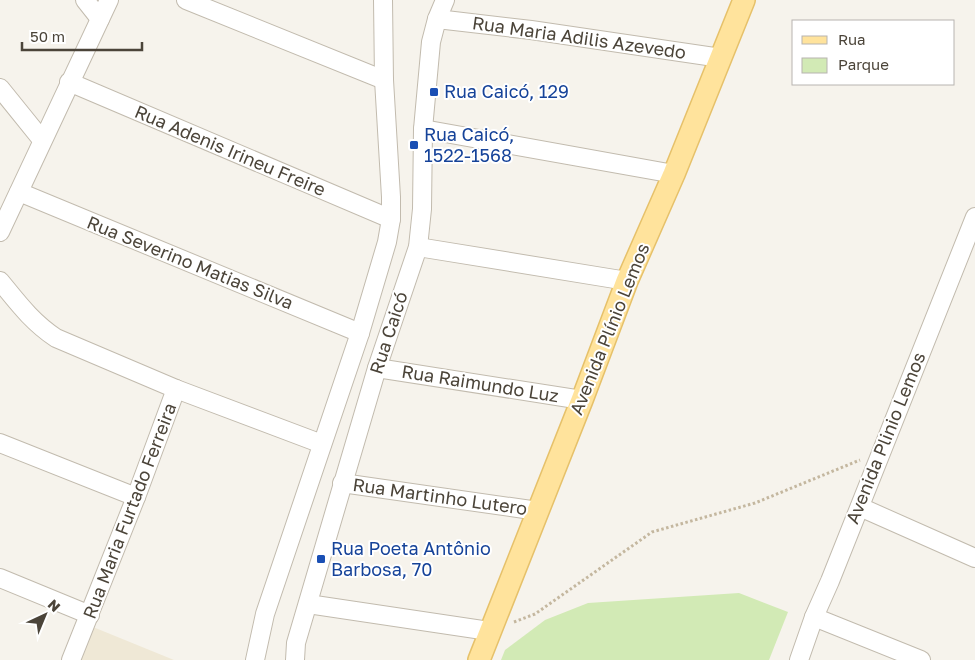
<svg xmlns="http://www.w3.org/2000/svg" width="975" height="660" font-family="'Golos Text',sans-serif">
<style>
.education{fill:#efe8d6}
.green{fill:#d2eab5}
.lines{fill:none;stroke-linecap:round;stroke-linejoin:round}
.minor-casing{stroke:#c2bbae;stroke-width:20}
.major-casing{stroke:#e6c16a;stroke-width:24}
.path{stroke:#c4b79f;stroke-width:3;stroke-dasharray:2.5 2.5;stroke-linecap:butt}
.minor{stroke:#fff;stroke-width:18}
.major{stroke:#ffe39c;stroke-width:21}
.transit-dot{fill:#1a4fb4;stroke:#fff;stroke-width:2}
.labels{text-anchor:middle;stroke-width:4;stroke-linejoin:round;paint-order:stroke}
.street-label{font-size:18px;fill:#4b4439;stroke:#fff}
.transit-label{font-size:18px;fill:#164399;stroke:#fff;text-anchor:start}
</style>
<rect width="100%" height="100%" fill="#f6f3ec"/>
<path class="education" d="M 93,627 L 174,660 L 80,660 Z"/>
<path class="green" d="M 739,593 L 788,612 L 769,660 L 501,660 L 505,650 L 545,620 L 588,603 Z"/>
<g class="lines">
<g class="minor-casing">
<g id="minor">
<path d="M 85,0 L 100,19"/>
<path d="M 186,0 L 384,80"/>
<path d="M 437,19 L 531,30 L 721,58"/>
<path d="M 69,82 L 391,219"/>
<path d="M 0,88 L 42,140"/>
<path d="M 423,129 L 674,174"/>
<path d="M 19,192 L 360,333"/>
<path d="M 0,232 L 109,0"/>
<path d="M 418,247 L 627,281"/>
<path d="M 0,281 C 18,303 32,322 56,338 L 176,389 L 322,444"/>
<path d="M 377,368 L 582,400"/>
<path d="M 0,443 L 136,497"/>
<path d="M 342,483 L 538,511"/>
<path d="M 860,507 L 975,558"/>
<path d="M 0,578 L 90,615"/>
<path d="M 308,604 L 489,631"/>
<path d="M 814,617 L 921,660"/>
<path d="M 71,660 L 136,497 L 176,389"/>
<path d="M 255,660 L 265,614 L 360,333 L 387,242 L 391,219 L 391,197 L 384,80 L 383,0"/>
<path d="M 295,660 L 296,643 L 377,368 L 418,247 L 422,209 L 423,129 L 431,42 L 437,19 L 445,0"/>
<path d="M 799,660 L 814,617 L 830,581 L 975,217"/>
</g>
</g>
<g class="major-casing">
<path id="major" d="M 479,660 L 582,400 L 627,281 L 674,174 L 744,0"/>
</g>
<path class="path" d="M 514,622 L 535,614 L 652,532 L 755,503 L 860,460"/>
<use href="#minor" class="minor"/>
<use href="#major" class="major"/>
</g>
<g class="transit-dot">
<rect x="429" y="87" width="10" height="10" rx="2.5"/>
<rect x="409" y="140" width="10" height="10" rx="2.5"/>
<rect x="316" y="554" width="10" height="10" rx="2.5"/>
</g>
<g class="labels">
<g class="street-label">
<text transform="translate(579 38) rotate(8)" y="6">Rua Maria Adilis Azevedo</text>
<text transform="translate(230 151) rotate(23)" y="6">Rua Adenis Irineu Freire</text>
<text transform="translate(190 263) rotate(22)" y="6">Rua Severino Matias Silva</text>
<text transform="translate(610 329) rotate(-68)" y="6">Avenida Plínio Lemos</text>
<text transform="translate(389 333) rotate(-72)" y="6">Rua Caicó</text>
<text transform="translate(480 384) rotate(9)" y="6">Rua Raimundo Luz</text>
<text transform="translate(886 438) rotate(-68)" y="6">Avenida Plinio Lemos</text>
<text transform="translate(440 497) rotate(8)" y="6">Rua Martinho Lutero</text>
<text transform="translate(130 511) rotate(-69)" y="6">Rua Maria Furtado Ferreira</text>
</g>
<g class="transit-label">
<text x="444" y="98">Rua Caicó, 129</text>
<text x="424" y="141">Rua Caicó,<tspan x="424" dy="21">1522-1568</tspan></text>
<text x="331" y="555">Rua Poeta Antônio<tspan x="331" dy="21">Barbosa, 70</tspan></text>
</g>
</g>
<rect x="792" y="20" width="162" height="65" fill="#ffffff" stroke="#b7b4b0"/>
<rect x="802" y="36" width="25" height="8" fill="#ffe39c" stroke="#b7b4b0"/>
<text x="838" y="45" font-size="15" fill="#4b4439">Rua</text>
<rect x="802" y="58" width="25" height="15" fill="#d2eab5" stroke="#b7b4b0"/>
<text x="838" y="70" font-size="15" fill="#4b4439">Parque</text>
<g transform="translate(45 615) rotate(44)" stroke="#ffffff" stroke-width="4" paint-order="stroke">
<path d="M0-4L9 19L0 12L-9 19Z" fill="#4b4439"/>
<text y="-8" font-size="14" font-weight="bold" text-anchor="middle" fill="#4b4439">N</text>
</g>
<path d="M22 42v8h120v-8" fill="none" stroke="#4b4439" stroke-width="2.5"/>
<text x="30" y="42" font-size="15" fill="#4b4439" stroke="#ffffff" stroke-width="4" paint-order="stroke">50 m</text>
</svg>
